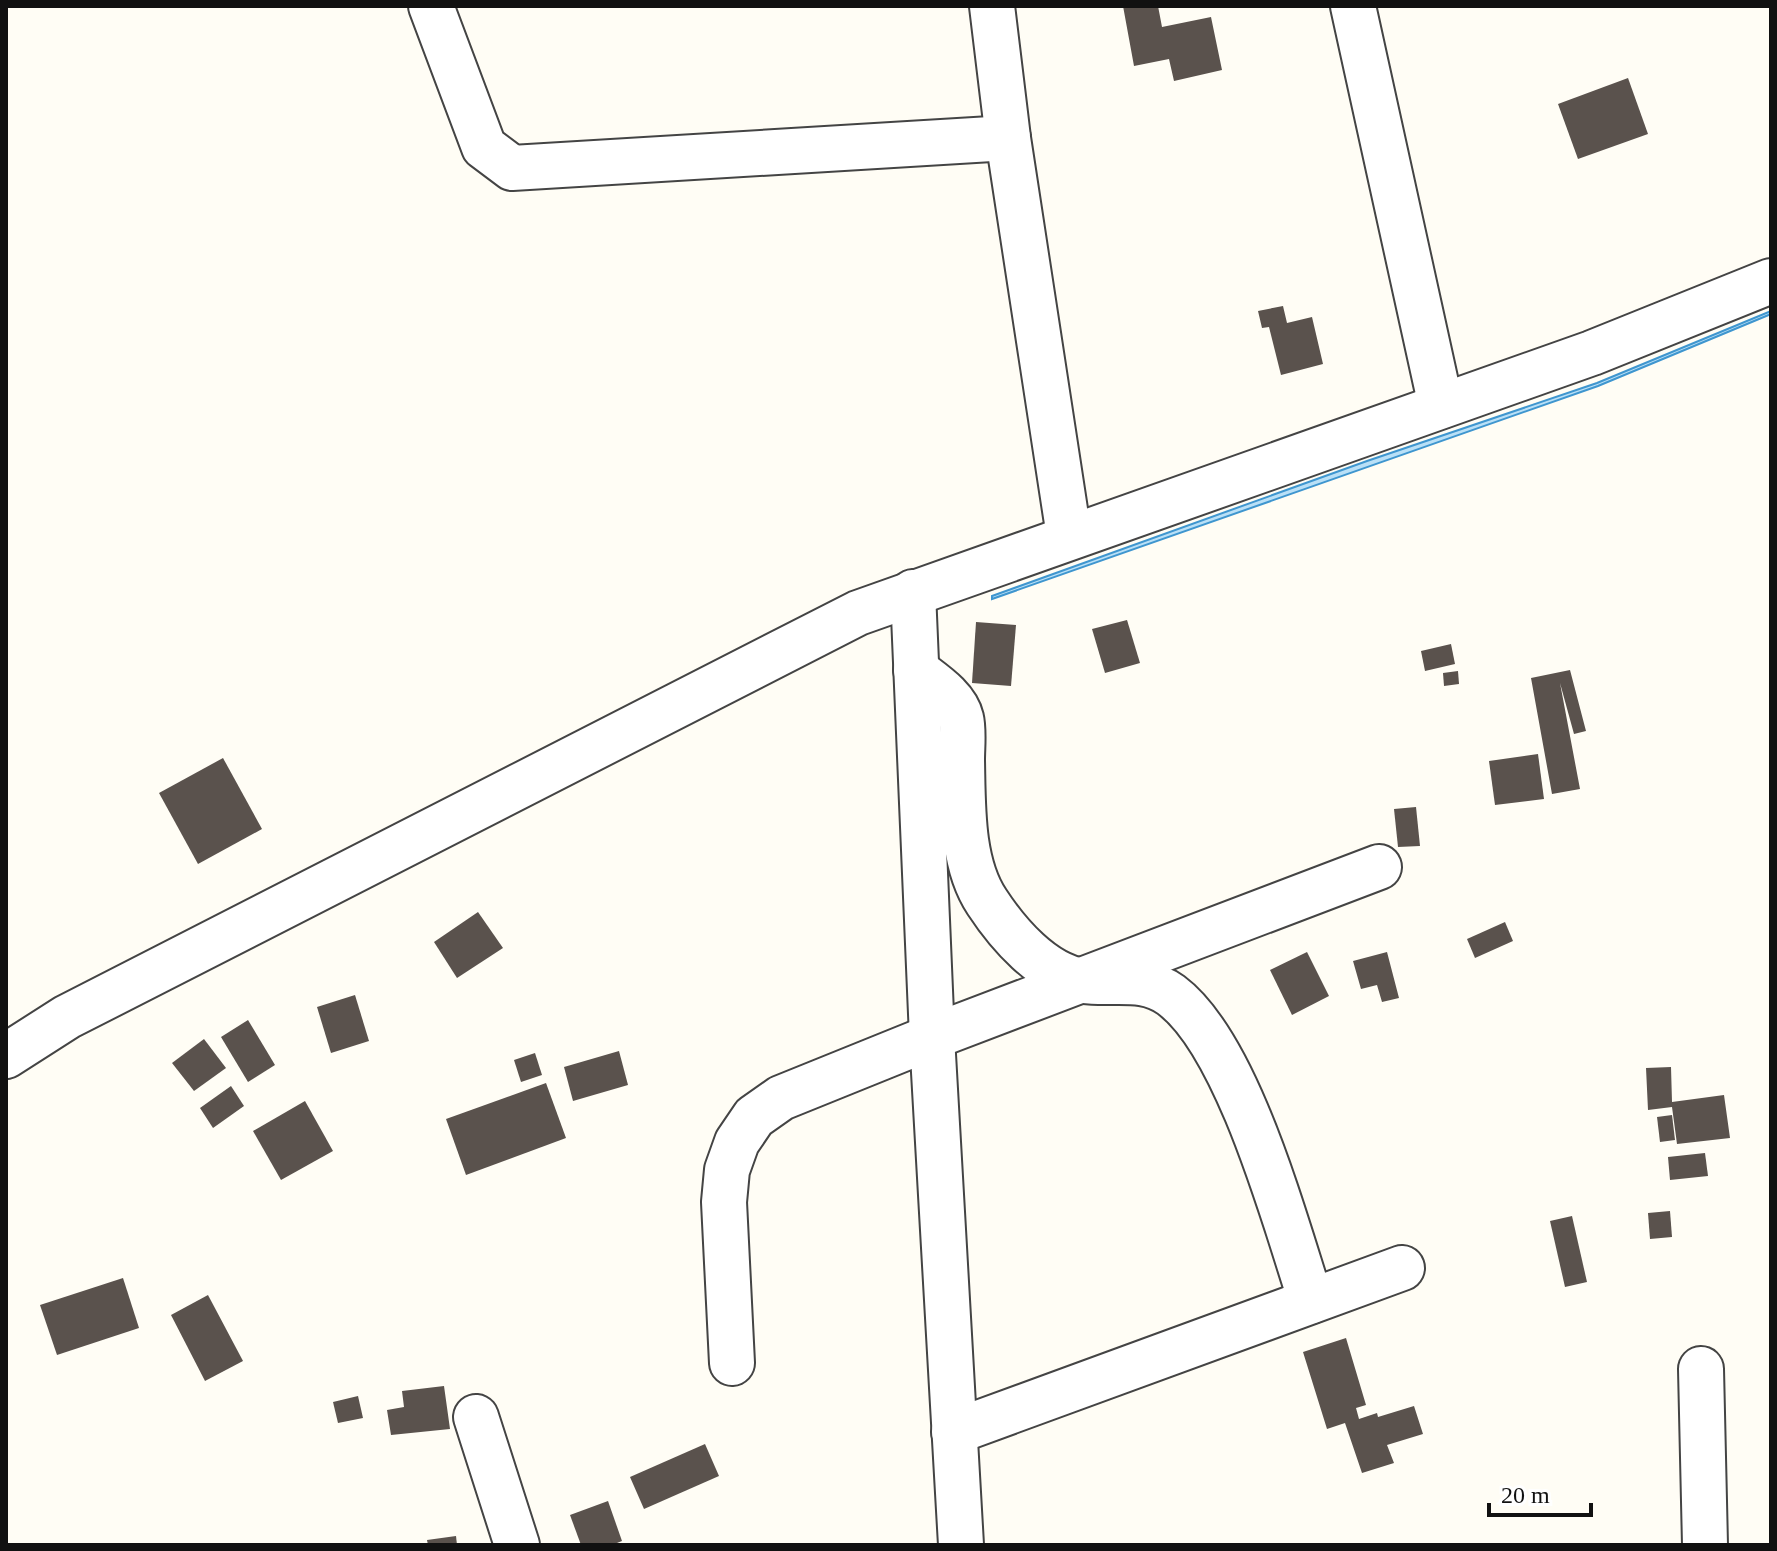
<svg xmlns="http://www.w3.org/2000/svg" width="1777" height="1551" font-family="'Times New Roman',serif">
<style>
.water{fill:#b9e0f7;stroke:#3f96cf;stroke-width:2}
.building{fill:#5a524d}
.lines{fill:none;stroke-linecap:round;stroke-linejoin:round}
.minor-casing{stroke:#444;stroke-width:48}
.minor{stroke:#fff;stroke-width:44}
</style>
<rect width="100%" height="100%" fill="#fffdf5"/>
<path class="water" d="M 1771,311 L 1771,314 L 1598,386 L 992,599 L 992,596 L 1367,461 L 1597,383 Z"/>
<g class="building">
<path d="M 1123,6 L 1158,6 L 1162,27 L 1211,17 L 1222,70 L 1174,81 L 1169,59 L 1134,66 Z"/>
<path d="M 1628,78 L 1648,134 L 1578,159 L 1558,104 Z"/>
<path d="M 1283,306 L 1287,323 L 1312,317 L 1323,364 L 1281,375 L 1269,327 L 1262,328 L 1258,311 Z"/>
<path d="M 1127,620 L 1140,663 L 1105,673 L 1092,629 Z"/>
<path d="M 976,622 L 1016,625 L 1011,686 L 972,683 Z"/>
<path d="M 1451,644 L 1455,664 L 1425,671 L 1421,651 Z"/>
<path d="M 1570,670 L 1586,731 L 1574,734 L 1560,683 L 1580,789 L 1552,794 L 1531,678 Z"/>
<path d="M 1458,671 L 1459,684 L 1444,686 L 1443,673 Z"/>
<path d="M 1538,754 L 1544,799 L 1495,805 L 1489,761 Z"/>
<path d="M 223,758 L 262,829 L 198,864 L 159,793 Z"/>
<path d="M 1416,807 L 1420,846 L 1398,847 L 1394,809 Z"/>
<path d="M 478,912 L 503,948 L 457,978 L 434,942 Z"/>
<path d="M 1505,922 L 1513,941 L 1475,958 L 1467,939 Z"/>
<path d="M 1307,952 L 1329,996 L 1292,1015 L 1270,970 Z"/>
<path d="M 1387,952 L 1399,998 L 1382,1002 L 1377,985 L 1361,989 L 1353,961 Z"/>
<path d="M 355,995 L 369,1041 L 331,1053 L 317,1007 Z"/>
<path d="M 248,1020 L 275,1065 L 248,1082 L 221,1037 Z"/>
<path d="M 204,1039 L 226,1068 L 194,1091 L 172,1063 Z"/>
<path d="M 619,1051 L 628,1085 L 573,1101 L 564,1067 Z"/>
<path d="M 535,1053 L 542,1075 L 521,1082 L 514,1060 Z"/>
<path d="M 1671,1067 L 1672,1102 L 1724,1095 L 1730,1138 L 1677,1144 L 1672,1107 L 1648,1110 L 1646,1068 Z"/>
<path d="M 546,1083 L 566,1138 L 466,1175 L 446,1119 Z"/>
<path d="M 231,1086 L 244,1106 L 213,1128 L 200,1108 Z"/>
<path d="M 305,1101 L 333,1151 L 281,1180 L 253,1131 Z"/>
<path d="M 1672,1115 L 1675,1140 L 1660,1142 L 1657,1117 Z"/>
<path d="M 1705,1153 L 1708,1176 L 1670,1180 L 1668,1157 Z"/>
<path d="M 1670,1211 L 1672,1237 L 1650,1239 L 1648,1213 Z"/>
<path d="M 1572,1216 L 1587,1282 L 1565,1287 L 1550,1221 Z"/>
<path d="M 123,1278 L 139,1328 L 57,1355 L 40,1305 Z"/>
<path d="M 208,1295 L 243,1361 L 205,1381 L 171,1315 Z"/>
<path d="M 1346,1338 L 1366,1405 L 1356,1408 L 1359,1419 L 1377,1413 L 1378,1417 L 1414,1406 L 1423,1434 L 1387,1445 L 1394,1463 L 1362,1473 L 1345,1423 L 1327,1429 L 1303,1352 Z"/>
<path d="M 444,1386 L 450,1429 L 391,1435 L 387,1410 L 404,1407 L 402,1391 Z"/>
<path d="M 358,1396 L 363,1418 L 338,1423 L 333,1402 Z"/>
<path d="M 705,1444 L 719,1476 L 644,1509 L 630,1477 Z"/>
<path d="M 608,1501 L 622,1541 L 612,1545 L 581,1545 L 570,1515 Z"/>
<path d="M 456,1536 L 457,1545 L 428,1545 L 427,1540 Z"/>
</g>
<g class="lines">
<g class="minor-casing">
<g id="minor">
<path d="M 431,6 L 484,147 L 512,168 L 1008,138"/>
<path d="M 992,6 L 1008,138 L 1069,536"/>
<path d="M 1353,6 L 1441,406"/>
<path d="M 913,592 L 932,1037 L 961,1545"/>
<path d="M 916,670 C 931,682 956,697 961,718 C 964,730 962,747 962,760 C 963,805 961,863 987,902 C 1008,934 1043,975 1083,981 C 1115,985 1143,975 1171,995 C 1238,1045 1285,1222 1311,1301"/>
<path d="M 6,1056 L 67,1017 L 858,613 L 1592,353 L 1771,281"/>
<path d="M 732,1363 L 724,1202 L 727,1170 L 737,1142 L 754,1117 L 781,1098 L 932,1037 L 1379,867"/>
<path d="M 1701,1369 L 1705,1545"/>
<path d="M 476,1417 L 517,1545"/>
<path d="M 954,1432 L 1402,1268"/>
</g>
</g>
<use href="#minor" class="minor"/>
</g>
<rect width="1777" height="1551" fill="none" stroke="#111111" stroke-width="16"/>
<path d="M1489 1503v12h102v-12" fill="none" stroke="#111111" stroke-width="4"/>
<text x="1501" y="1503" font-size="24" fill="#111111" stroke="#ffffff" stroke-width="6" paint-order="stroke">20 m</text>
</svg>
